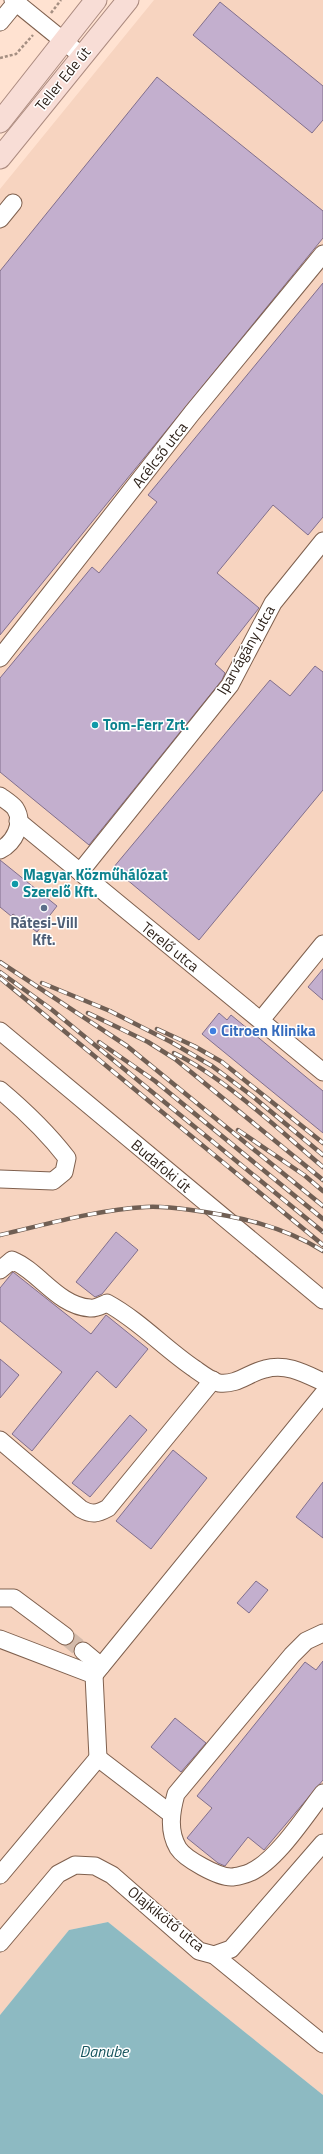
<svg xmlns="http://www.w3.org/2000/svg" width="323" height="2154" font-family="'Titillium Web',sans-serif">
<style>
.built{fill:#f7d4c0}
.water{fill:#8dbac2}
.building{fill:#c3afce;stroke:#816f8c}
.lines{fill:none;stroke-linecap:round;stroke-linejoin:round}
.minor-tunnel{stroke:#d4bbab;stroke-width:17;stroke-dasharray:17 8;stroke-linecap:butt}
.minor-casing{stroke:#7f604e;stroke-width:19}
.major-casing{stroke:#ac8b80;stroke-width:23}
.path{stroke:#a58f82;stroke-width:2.5;stroke-dasharray:3 2;stroke-linecap:butt}
.minor{stroke:#fff;stroke-width:17}
.major{stroke:#f8ddd6;stroke-width:21}
.rail-casing{stroke:#705f54;stroke-width:4.5}
.rail{stroke:#fff;stroke-width:3;stroke-dasharray:9;stroke-linecap:butt}
.culture-dot{fill:#0f9aa8;stroke:#fff;stroke-width:1.5}
.service-dot{fill:#5c6f8a;stroke:#fff;stroke-width:1.5}
.shop-dot{fill:#3f7fe0;stroke:#fff;stroke-width:1.5}
.labels{text-anchor:middle;stroke-width:3;stroke-linejoin:round;paint-order:stroke}
.street-label{font-size:15px;fill:#291d15;stroke:#fff}
.culture-label{font-size:15px;font-weight:bold;fill:#0d838f;stroke:#fff;text-anchor:start}
.service-label{font-size:15px;font-weight:bold;fill:#4e5e75;stroke:#fff}
.shop-label{font-size:15px;font-weight:bold;fill:#366cbe;stroke:#fff;text-anchor:start}
.water-label{font-size:16px;font-style:italic;fill:#15545d;stroke:#fff}
</style>
<rect width="100%" height="100%" fill="#ffe2d1"/>
<path class="built" d="M 154,0 L 323,0 L 323,2095 L 108,1922 L 69,1930 L 0,2015 L 0,189 Z"/>
<path class="water" d="M 108,1922 L 323,2095 L 323,2154 L 0,2154 L 0,2015 L 69,1930 Z"/>
<g class="building">
<path d="M 220,2 L 323,86 L 323,120 L 312,133 L 193,35 Z"/>
<path d="M 157,77 L 323,211 L 323,238 L 0,635 L 0,271 Z"/>
<path d="M 323,283 L 323,517 L 308,535 L 273,505 L 217,573 L 259,608 L 215,664 L 225,673 L 222,680 L 89,845 L 0,772 L 0,678 L 92,567 L 99,573 L 157,502 L 148,495 Z"/>
<path d="M 315,666 L 323,672 L 323,790 L 199,940 L 113,868 L 270,680 L 290,696 Z"/>
<path d="M 0,860 L 57,906 L 37,932 L 13,914 L 11,916 L 0,907 Z"/>
<path d="M 323,969 L 323,1000 L 308,987 Z"/>
<path d="M 219,1013 L 227,1020 L 231,1015 L 323,1091 L 323,1133 L 202,1034 Z"/>
<path d="M 116,1232 L 138,1250 L 102,1294 L 95,1297 L 76,1282 Z"/>
<path d="M 13,1272 L 91,1334 L 106,1315 L 148,1349 L 116,1388 L 97,1371 L 32,1451 L 12,1434 L 62,1372 L 0,1321 L 0,1288 Z"/>
<path d="M 0,1359 L 19,1375 L 0,1398 Z"/>
<path d="M 130,1415 L 147,1430 L 90,1497 L 72,1483 Z"/>
<path d="M 173,1450 L 207,1478 L 151,1549 L 116,1521 Z"/>
<path d="M 323,1482 L 323,1538 L 296,1517 Z"/>
<path d="M 256,1581 L 268,1590 L 249,1613 L 237,1603 Z"/>
<path d="M 323,1661 L 323,1780 L 264,1850 L 248,1837 L 225,1866 L 218,1863 L 187,1838 L 212,1808 L 197,1796 L 305,1662 L 316,1670 Z"/>
<path d="M 175,1718 L 206,1743 L 181,1772 L 151,1747 Z"/>
</g>
<g class="lines">
<path class="minor-tunnel" d="M 65,1636 L 83,1651"/>
<g class="minor-casing">
<g id="minor">
<path d="M 13,0 L 82,56"/>
<path d="M 0,22 L 18,0"/>
<path d="M 0,219 L 13,203"/>
<path d="M 0,658 L 192,413 L 323,254"/>
<path d="M 0,796 C 4,799 12,804 15,808 C 25,823 14,843 0,850"/>
<path d="M 18,821 L 323,1072"/>
<path d="M 80,872 L 230,685 L 273,603 L 323,541"/>
<path d="M 261,1020 L 323,944"/>
<path d="M 0,1031 L 323,1300"/>
<path d="M 0,1090 C 25,1111 47,1132 67,1158 L 64,1172 L 53,1181 L 0,1179"/>
<path d="M 0,1270 L 12,1260 C 39,1271 58,1306 90,1308 C 95,1309 102,1305 107,1303 C 140,1321 165,1349 195,1369 C 202,1374 211,1381 219,1383 C 238,1385 248,1373 265,1369 C 286,1363 304,1373 323,1382"/>
<path d="M 0,1440 L 81,1509 C 92,1515 97,1514 108,1508 L 213,1380"/>
<path d="M 0,1598 L 14,1598 L 65,1636"/>
<path d="M 323,1633 L 306,1641 L 292,1655 L 176,1794 C 171,1812 168,1831 178,1848 C 185,1859 218,1877 231,1877 C 236,1877 247,1874 251,1872 C 277,1860 305,1816 323,1793"/>
<path d="M 0,1639 L 94,1675 L 98,1758"/>
<path d="M 83,1651 L 101,1666"/>
<path d="M 94,1675 L 323,1394"/>
<path d="M 0,1875 L 98,1758 L 171,1814"/>
<path d="M 0,1943 L 58,1874 L 75,1865 L 95,1866 L 112,1875 L 199,1951 L 214,1955 L 231,1949 L 323,1843"/>
<path d="M 214,1955 L 323,2044"/>
</g>
</g>
<g class="major-casing">
<g id="major">
<path d="M 0,122 L 96,0"/>
<path d="M 0,158 L 128,0"/>
</g>
</g>
<g class="path">
<path d="M 51,13 L 61,0"/>
<path d="M 0,58 L 16,54 L 33,35"/>
</g>
<use href="#minor" class="minor"/>
<use href="#major" class="major"/>
<g class="rail-casing">
<g id="rail">
<path d="M 0,962 L 127,1046 L 323,1206"/>
<path d="M 0,972 L 51,1009 L 323,1232"/>
<path d="M 0,978 L 323,1245"/>
<path d="M 42,983 L 110,1011 L 171,1042 L 212,1066 L 251,1095 L 323,1155"/>
<path d="M 88,1013 L 148,1042 L 175,1059 L 323,1180"/>
<path d="M 157,1029 L 194,1046 L 222,1062 L 323,1143"/>
<path d="M 99,1042 L 155,1081 L 323,1219"/>
<path d="M 174,1053 C 225,1078 279,1130 323,1167"/>
<path d="M 238,1130 L 304,1175 L 323,1191"/>
<path d="M 0,1235 C 48,1224 96,1210 146,1207 C 160,1206 176,1208 191,1210 C 237,1216 283,1226 323,1251"/>
</g>
</g>
<use href="#rail" class="rail"/>
</g>
<g class="culture-dot">
<circle cx="95" cy="725" r="4"/>
<circle cx="15" cy="884" r="4"/>
</g>
<circle class="service-dot" cx="44" cy="908" r="4"/>
<circle class="shop-dot" cx="213" cy="1031" r="4"/>
<g class="labels">
<g class="street-label">
<text transform="translate(63 79) rotate(-51)" y="5">Teller Ede út</text>
<text transform="translate(160 455) rotate(-52)" y="5">Acélcső utca</text>
<text transform="translate(246 650) rotate(-60)" y="5">Iparvágány utca</text>
<text transform="translate(170 947) rotate(39)" y="5">Terelő utca</text>
<text transform="translate(161 1166) rotate(40)" y="5">Budafoki út</text>
<text transform="translate(166 1919) rotate(39)" y="5">Olajkikötő utca</text>
</g>
<g class="culture-label">
<text x="103" y="730">Tom-Ferr Zrt.</text>
<text x="23" y="880">Magyar Közműhálózat<tspan x="23" dy="17">Szerelő Kft.</tspan></text>
</g>
<g class="service-label">
<text x="44" y="928">Rátesi-Vill<tspan x="44" dy="17">Kft.</tspan></text>
</g>
<g class="shop-label">
<text x="221" y="1036">Citroen Klinika</text>
</g>
<g class="water-label">
<text x="104" y="2057">Danube</text>
</g>
</g>
</svg>
